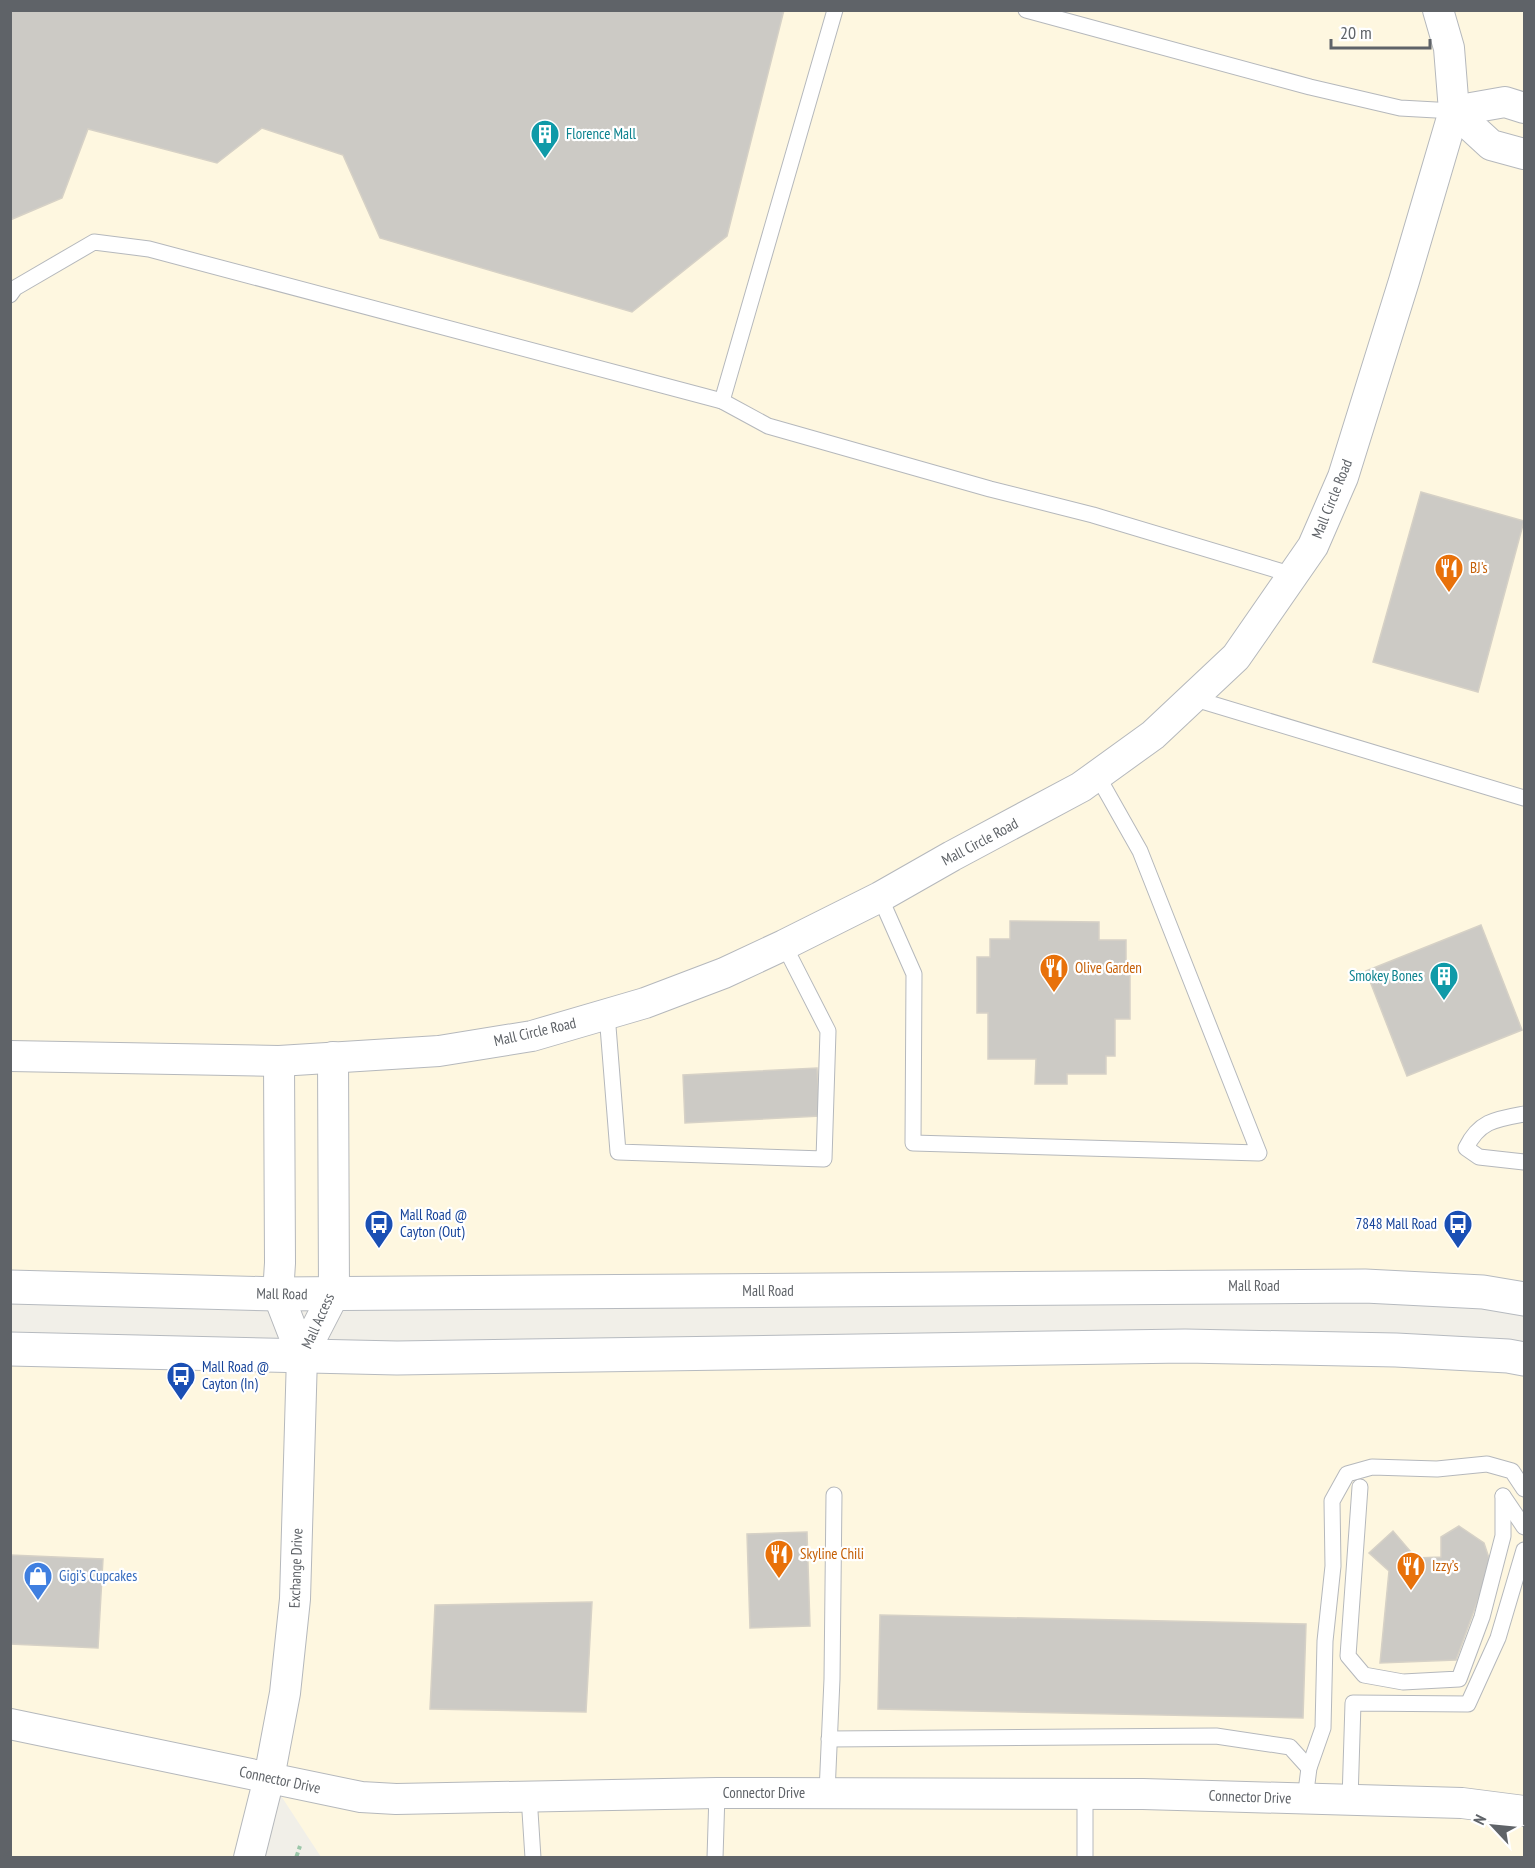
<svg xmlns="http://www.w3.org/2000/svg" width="1535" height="1868" font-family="'PT Sans Narrow',sans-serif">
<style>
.commercial{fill:#fef7e0}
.building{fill:#cccac5;stroke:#d6d1c6;stroke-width:1.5}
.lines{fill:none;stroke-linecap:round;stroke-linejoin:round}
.lane-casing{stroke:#b5b8bc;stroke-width:17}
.street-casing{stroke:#b5b8bc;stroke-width:32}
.secondary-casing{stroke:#b6babf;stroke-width:35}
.path{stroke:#9cc7a9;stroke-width:4;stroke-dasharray:6 3;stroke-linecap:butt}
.lane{stroke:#fff;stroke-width:15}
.street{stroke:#fff;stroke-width:30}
.secondary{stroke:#fff;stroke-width:33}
.labels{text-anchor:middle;stroke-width:4.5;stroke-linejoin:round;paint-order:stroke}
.culture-label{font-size:15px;fill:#0d838f;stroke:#fff;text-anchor:start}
.street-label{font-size:15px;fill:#5f6368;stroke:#fff}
.food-label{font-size:15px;fill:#c56008;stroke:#fff;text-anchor:start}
.transit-label{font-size:15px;fill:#164399;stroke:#fff;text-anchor:start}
.shop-label{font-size:15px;fill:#366cbe;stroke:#fff;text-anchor:start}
</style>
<rect width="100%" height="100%" fill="#f1efe8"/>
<g class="commercial">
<path d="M 11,11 L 1524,11 L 1524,1299 L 11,1287 Z"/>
<path d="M 11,1349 L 1524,1359 L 1524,1857 L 321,1857 L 270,1779 L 249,1857 L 11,1858 Z"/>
</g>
<g class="building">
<path d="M 10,10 L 784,10 L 727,236 L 632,312 L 380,238 L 343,155 L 262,128 L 217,163 L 88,129 L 62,198 L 10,220 Z"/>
<path d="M 1421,492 L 1524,521 L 1478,692 L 1373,662 Z"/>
<path d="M 1010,921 L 1099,922 L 1099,940 L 1126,940 L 1126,975 L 1130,974 L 1130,1019 L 1115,1019 L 1115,1056 L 1106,1056 L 1106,1074 L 1067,1074 L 1067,1084 L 1035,1084 L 1036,1059 L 988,1059 L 988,1013 L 977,1013 L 977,957 L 990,957 L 990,939 L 1010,939 Z"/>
<path d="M 1481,925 L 1522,1030 L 1407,1076 L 1366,971 Z"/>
<path d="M 817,1068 L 820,1116 L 685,1123 L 683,1075 Z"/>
<path d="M 1459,1526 L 1484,1543 L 1491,1564 L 1456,1660 L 1380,1663 L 1389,1571 L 1369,1553 L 1393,1531 L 1416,1558 L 1441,1557 L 1441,1537 Z"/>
<path d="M 807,1532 L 810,1626 L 750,1628 L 747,1534 Z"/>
<path d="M 10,1555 L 103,1559 L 98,1648 L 10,1644 Z"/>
<path d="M 592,1602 L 586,1712 L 430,1709 L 435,1605 Z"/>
<path d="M 880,1615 L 1306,1624 L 1303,1718 L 878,1709 Z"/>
</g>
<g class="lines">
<g class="lane-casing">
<g id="lane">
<path d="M 1026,10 L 1310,87 L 1400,108 L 1454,111"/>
<path d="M 10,295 L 15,288 L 94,242 L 149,249 L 722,401 L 768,426 L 990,489 L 1093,515 L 1293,575"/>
<path d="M 722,401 L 835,10"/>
<path d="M 1192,698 L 1524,798"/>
<path d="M 880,897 L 914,974 L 913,1143 L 1259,1153 L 1140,851 L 1097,775"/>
<path d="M 607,1014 L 618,1152 L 824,1159 L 828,1031 L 784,945"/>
<path d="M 1524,1114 C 1496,1119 1479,1121 1466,1148 L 1479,1157 L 1524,1162"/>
<path d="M 1360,1487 L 1348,1656 L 1364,1675 L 1403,1682 L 1459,1679 L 1482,1617 L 1503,1536 L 1503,1496"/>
<path d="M 1503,1496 L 1524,1527"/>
<path d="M 829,1739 L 1216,1736 L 1290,1747 L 1309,1768"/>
<path d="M 827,1793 L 832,1679 L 834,1495"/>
<path d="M 1085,1794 L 1085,1858"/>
<path d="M 529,1796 L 533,1858"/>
<path d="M 1305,1799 L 1309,1768 L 1323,1728 L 1325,1641 L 1333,1566 L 1332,1501 L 1347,1474 L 1372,1467 L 1437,1469 L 1487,1464 L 1512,1471 L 1524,1489"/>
<path d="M 1350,1800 L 1353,1703 L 1468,1704 L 1498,1638 L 1524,1550"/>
<path d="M 715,1858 L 717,1793"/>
</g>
</g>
<g class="street-casing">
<g id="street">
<path d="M 1454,111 L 1491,145 L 1524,154"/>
<path d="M 1454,111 L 1505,102 L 1524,108"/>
<path d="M 10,1056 L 279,1061 L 439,1051 L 532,1036 L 645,1003 L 724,973 L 784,945 L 880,897 L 952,856 L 1081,787 L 1153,735 L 1236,657 L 1313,546 L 1343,477 L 1404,281 L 1454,111 L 1449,48 L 1438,10"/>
<path d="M 302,1356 L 334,1294 L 333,1057"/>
<path d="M 10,1724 L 361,1797 L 396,1799 L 717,1793 L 1143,1794 L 1462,1803 L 1524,1811"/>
<path d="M 249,1858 L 269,1778 L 285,1693 L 295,1599 L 302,1356 L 278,1294 L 280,1263 L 279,1061"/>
</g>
</g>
<g class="secondary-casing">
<g id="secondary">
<path d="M 10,1287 L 278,1294 L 1365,1286 L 1483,1292 L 1524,1299"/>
<path d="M 10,1349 L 397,1358 L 1185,1346 L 1396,1350 L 1508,1356 L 1524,1359"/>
</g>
</g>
<path class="path" d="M 296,1858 L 300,1846"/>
<use href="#lane" class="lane"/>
<use href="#street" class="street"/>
<use href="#secondary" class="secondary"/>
</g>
<defs>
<g id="building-pin" transform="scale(1.5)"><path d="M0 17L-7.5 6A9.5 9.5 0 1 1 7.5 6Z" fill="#0f9aa8" stroke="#fff"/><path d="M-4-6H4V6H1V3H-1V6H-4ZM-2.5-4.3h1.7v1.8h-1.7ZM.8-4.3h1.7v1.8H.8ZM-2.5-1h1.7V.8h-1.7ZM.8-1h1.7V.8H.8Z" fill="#fff"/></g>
<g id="restaurant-pin" transform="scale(1.5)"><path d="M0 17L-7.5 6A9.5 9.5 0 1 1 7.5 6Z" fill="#e8710a" stroke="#fff"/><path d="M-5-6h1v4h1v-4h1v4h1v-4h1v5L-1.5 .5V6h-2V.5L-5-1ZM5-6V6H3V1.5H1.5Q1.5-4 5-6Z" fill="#fff"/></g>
<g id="bus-pin" transform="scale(1.5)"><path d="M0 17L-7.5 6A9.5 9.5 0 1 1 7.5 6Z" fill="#1a4fb4" stroke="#fff"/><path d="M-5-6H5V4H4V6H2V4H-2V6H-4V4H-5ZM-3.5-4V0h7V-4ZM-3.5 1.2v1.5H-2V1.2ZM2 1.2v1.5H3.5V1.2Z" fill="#fff"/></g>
<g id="shop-pin" transform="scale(1.5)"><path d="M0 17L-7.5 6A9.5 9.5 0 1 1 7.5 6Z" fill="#3f7fe0" stroke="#fff"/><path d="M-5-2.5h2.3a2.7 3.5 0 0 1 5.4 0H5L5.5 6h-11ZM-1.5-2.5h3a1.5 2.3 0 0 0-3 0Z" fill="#fff"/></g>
</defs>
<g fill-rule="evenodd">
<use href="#building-pin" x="545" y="134"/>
<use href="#restaurant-pin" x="1449" y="568"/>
<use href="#restaurant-pin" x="1054" y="968"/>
<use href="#building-pin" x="1444" y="976"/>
<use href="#bus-pin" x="379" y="1224"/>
<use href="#bus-pin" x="1458" y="1224"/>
<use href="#bus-pin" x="181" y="1376"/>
<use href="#restaurant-pin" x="779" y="1554"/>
<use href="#restaurant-pin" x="1411" y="1566"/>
<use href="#shop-pin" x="38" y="1576"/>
</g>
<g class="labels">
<g class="culture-label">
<text x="566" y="139">Florence Mall</text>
<text x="1423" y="981" text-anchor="end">Smokey Bones</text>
</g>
<g class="street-label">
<text transform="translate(1332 499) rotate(-68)" y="5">Mall Circle Road</text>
<text transform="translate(980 842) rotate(-28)" y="5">Mall Circle Road</text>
<text transform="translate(535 1032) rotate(-13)" y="5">Mall Circle Road</text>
<text x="1254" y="1291">Mall Road</text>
<text x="768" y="1296">Mall Road</text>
<text transform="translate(282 1294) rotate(1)" y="5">Mall Road</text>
<text transform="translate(318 1321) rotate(-66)" y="5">Mall Access</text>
<text transform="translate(296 1568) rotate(-88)" y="5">Exchange Drive</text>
<text transform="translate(280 1780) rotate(12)" y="5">Connector Drive</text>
<text x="764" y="1798">Connector Drive</text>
<text transform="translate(1250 1797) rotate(2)" y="5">Connector Drive</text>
</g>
<g class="food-label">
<text x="1470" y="573">BJ's</text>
<text x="1075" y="973">Olive Garden</text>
<text x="800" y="1559">Skyline Chili</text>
<text x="1432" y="1571">Izzy’s</text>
</g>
<g class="transit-label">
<text x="400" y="1220">Mall Road @<tspan x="400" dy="17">Cayton (Out)</tspan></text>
<text x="1437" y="1229" text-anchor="end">7848 Mall Road</text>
<text x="202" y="1372">Mall Road @<tspan x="202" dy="17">Cayton (In)</tspan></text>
</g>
<g class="shop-label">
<text x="59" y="1581">Gigi’s Cupcakes</text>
</g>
</g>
<rect width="1535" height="1868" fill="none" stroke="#5f6368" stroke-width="24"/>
<g transform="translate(1493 1826) rotate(296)" stroke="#ffffff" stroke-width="4.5" paint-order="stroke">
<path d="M0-4.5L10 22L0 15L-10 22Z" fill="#5f6368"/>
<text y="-9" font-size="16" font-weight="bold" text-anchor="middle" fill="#5f6368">N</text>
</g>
<path d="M1331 39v9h99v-9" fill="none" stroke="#5f6368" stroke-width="3"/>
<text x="1340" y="39" font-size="18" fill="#5f6368" stroke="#ffffff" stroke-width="4.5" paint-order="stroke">20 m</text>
</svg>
